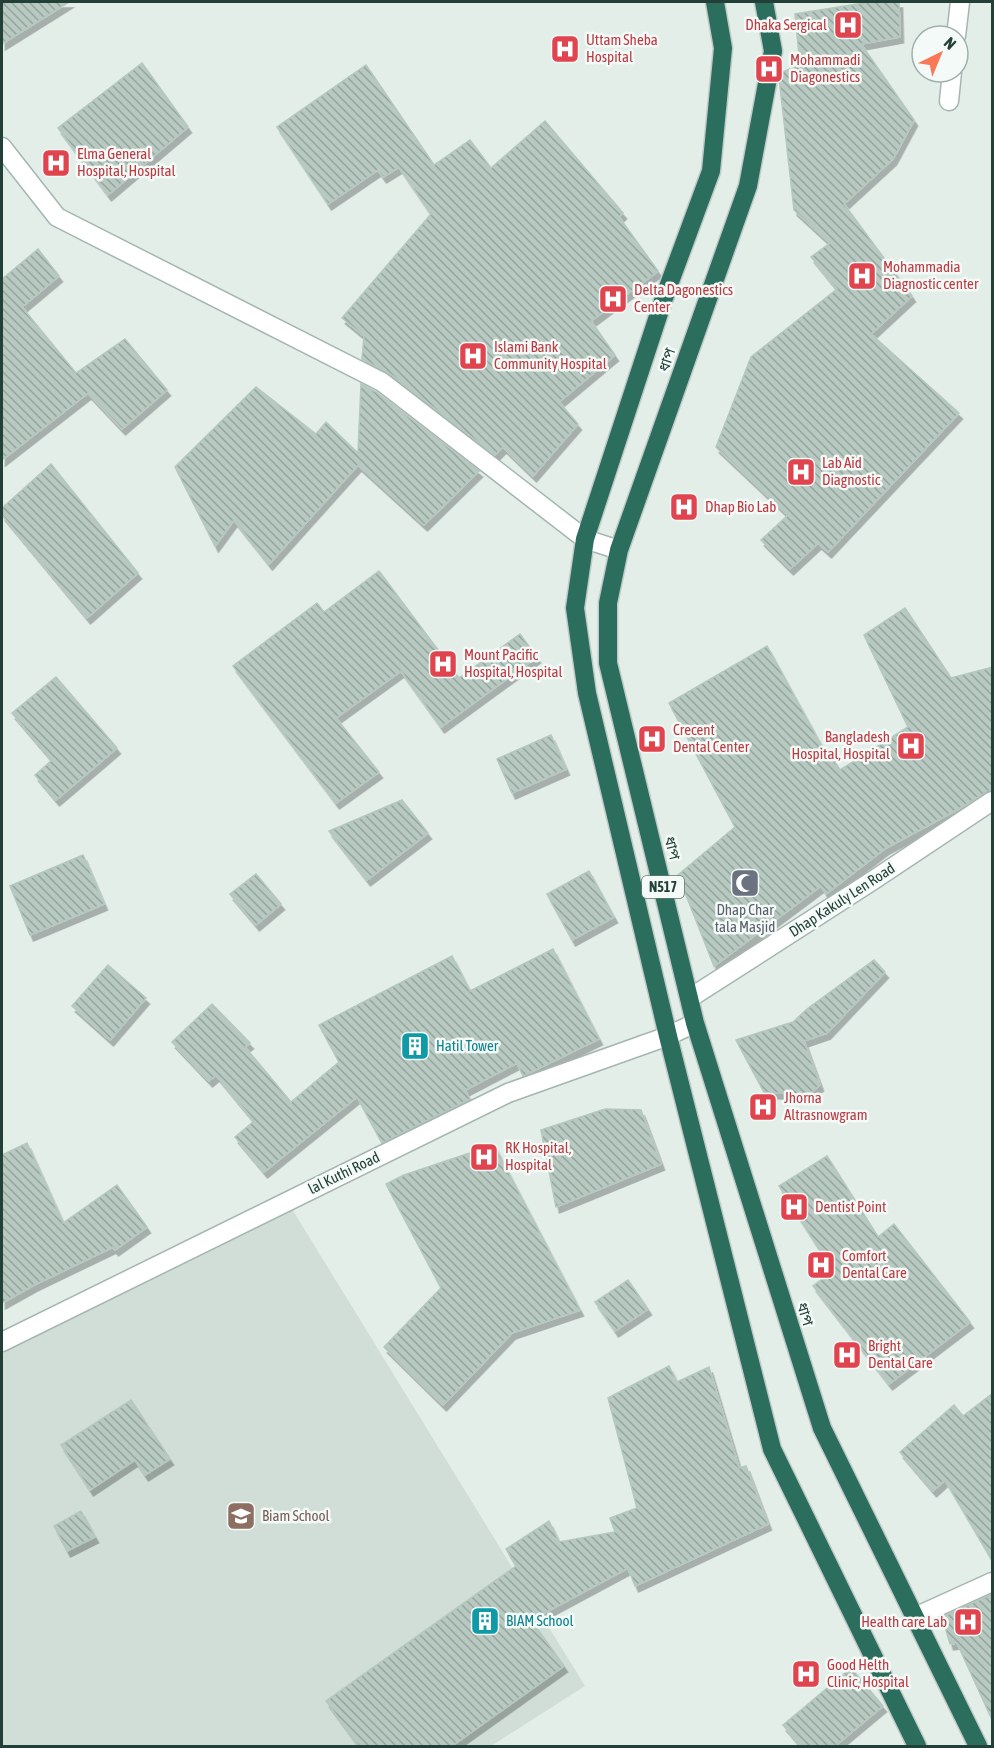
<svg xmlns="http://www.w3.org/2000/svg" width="994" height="1748" font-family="'Asap Condensed','Noto Sans Bengali',sans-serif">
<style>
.built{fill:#d1ded7}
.building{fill:url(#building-back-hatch);stroke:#b5c8bf;stroke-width:1.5;filter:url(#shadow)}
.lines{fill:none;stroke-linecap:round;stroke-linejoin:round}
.street-casing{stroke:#a5b6b0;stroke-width:21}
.highway-casing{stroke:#c1cac7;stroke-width:21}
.street{stroke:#fff;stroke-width:18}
.highway{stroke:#2c6e5e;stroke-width:18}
.labels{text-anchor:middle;stroke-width:5;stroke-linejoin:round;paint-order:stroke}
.shield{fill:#f4faf7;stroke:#617871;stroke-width:1.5}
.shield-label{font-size:14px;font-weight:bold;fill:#224037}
.health-label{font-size:15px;fill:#be3a42;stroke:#f4faf7;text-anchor:start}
.street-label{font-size:15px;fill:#224037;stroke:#f4faf7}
.worship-label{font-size:15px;fill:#5b616d;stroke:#f4faf7}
.culture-label{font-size:15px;fill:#0d838f;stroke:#f4faf7;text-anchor:start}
.education-label{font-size:15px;fill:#785e54;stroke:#f4faf7;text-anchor:start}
</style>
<defs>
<pattern id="building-back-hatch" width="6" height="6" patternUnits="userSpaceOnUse" patternTransform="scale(1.5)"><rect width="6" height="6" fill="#b8c9c1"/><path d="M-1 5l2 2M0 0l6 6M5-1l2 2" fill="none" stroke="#95a59e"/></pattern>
<filter id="shadow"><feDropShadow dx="3.5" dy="6" stdDeviation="0" flood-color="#0004"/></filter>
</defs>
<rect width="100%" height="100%" fill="#e3eee9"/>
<path class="built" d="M 292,1209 L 585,1686 L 491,1746 L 2,1746 L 2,1346 Z"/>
<g class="building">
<path d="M 2,2 L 69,2 L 2,44 Z"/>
<path d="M 870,2 L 899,2 L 900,37 L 861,44 L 914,120 L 893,159 L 844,204 L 912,296 L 871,334 L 959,413 L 828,552 L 818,543 L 790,569 L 761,540 L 788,515 L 716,447 L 751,357 L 837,289 L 811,257 L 830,243 L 794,210 L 779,78 L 780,73 L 800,65 L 795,14 Z"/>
<path d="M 142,63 L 188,127 L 108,195 L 58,128 Z"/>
<path d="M 366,65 L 434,165 L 470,140 L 491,168 L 545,121 L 623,213 L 619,217 L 658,271 L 591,321 L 615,355 L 559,402 L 578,424 L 533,476 L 503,447 L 495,455 L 389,373 L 362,359 L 364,336 L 342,318 L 431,214 L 399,167 L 383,177 L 378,170 L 328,204 L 277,127 Z"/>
<path d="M 38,249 L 59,276 L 22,307 L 76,373 L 125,339 L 167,390 L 122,429 L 88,393 L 2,460 L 2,279 Z"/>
<path d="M 361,384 L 376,392 L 479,471 L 424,525 L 358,465 L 269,564 L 234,520 L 215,546 L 175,467 L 256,387 L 316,434 L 326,422 L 358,453 Z"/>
<path d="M 51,464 L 138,573 L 87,618 L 2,515 L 2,508 Z"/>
<path d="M 379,571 L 459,678 L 520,634 L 537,657 L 441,727 L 401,671 L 336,718 L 379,772 L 336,803 L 233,666 L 317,603 L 324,612 Z"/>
<path d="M 905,608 L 951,678 L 993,667 L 993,790 L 986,792 L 964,806 L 886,848 L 826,894 L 821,886 L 714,966 L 678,875 L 735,827 L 669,703 L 767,646 L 830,761 L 833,759 L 840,770 L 908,727 L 864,635 Z"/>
<path d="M 56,677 L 117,748 L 56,800 L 35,775 L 52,760 L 12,713 Z"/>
<path d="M 551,735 L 566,769 L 512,793 L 497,759 Z"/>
<path d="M 402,800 L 428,833 L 367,880 L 329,831 Z"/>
<path d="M 83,855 L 104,904 L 30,935 L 10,886 Z"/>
<path d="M 589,871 L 614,917 L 572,940 L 547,894 Z"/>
<path d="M 256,874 L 281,904 L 256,925 L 230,894 Z"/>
<path d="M 553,949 L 599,1039 L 523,1076 L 517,1063 L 465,1090 L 470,1099 L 382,1143 L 357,1097 L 264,1172 L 235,1137 L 254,1121 L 216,1075 L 209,1081 L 172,1042 L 212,1004 L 250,1043 L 245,1047 L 291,1102 L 339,1062 L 319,1025 L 452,956 L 470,991 Z"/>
<path d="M 874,960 L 885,972 L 827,1033 L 804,1041 L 820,1085 L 808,1095 L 764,1092 L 736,1040 L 793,1022 L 807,1009 Z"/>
<path d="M 108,965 L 146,998 L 110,1040 L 72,1006 Z"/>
<path d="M 605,1109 L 641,1110 L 661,1164 L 556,1207 L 541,1130 Z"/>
<path d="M 27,1143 L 63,1223 L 117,1185 L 147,1227 L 115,1250 L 113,1247 L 34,1285 L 2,1303 L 2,1155 Z"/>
<path d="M 494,1145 L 580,1310 L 512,1333 L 443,1405 L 384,1347 L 441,1288 L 386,1184 L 404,1175 Z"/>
<path d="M 827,1156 L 878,1237 L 894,1224 L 970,1322 L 889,1384 L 813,1286 L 833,1271 L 779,1186 Z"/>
<path d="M 628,1280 L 648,1309 L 615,1331 L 595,1302 Z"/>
<path d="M 669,1366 L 677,1382 L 709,1367 L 739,1468 L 746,1466 L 768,1524 L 635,1586 L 628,1568 L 531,1620 L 564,1666 L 452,1746 L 359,1746 L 326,1701 L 516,1566 L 506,1549 L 549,1521 L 559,1542 L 615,1532 L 610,1518 L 637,1508 L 608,1398 Z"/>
<path d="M 993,1393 L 993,1562 L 945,1480 L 933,1491 L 900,1452 L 954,1405 L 963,1416 Z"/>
<path d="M 131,1400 L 170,1459 L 145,1475 L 135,1460 L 90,1490 L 61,1445 Z"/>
<path d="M 81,1511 L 95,1537 L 67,1551 L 54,1526 Z"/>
<path d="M 992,1594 L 993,1597 L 993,1722 L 957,1643 L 950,1644 L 942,1617 Z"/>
<path d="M 851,1668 L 883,1706 L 835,1746 L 801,1746 L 783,1725 Z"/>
</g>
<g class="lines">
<g class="street-casing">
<g id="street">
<path d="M 956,36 L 960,2"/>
<path d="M 949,101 L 952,72"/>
<path d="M 2,147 L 57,217 L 382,382 L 585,539 L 619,550"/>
<path d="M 690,998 L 872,881 L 992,801"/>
<path d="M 2,1342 L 508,1093 L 668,1036 L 695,1023"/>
<path d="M 915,1617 L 992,1582"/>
</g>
</g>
<g class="highway-casing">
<g id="highway">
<path d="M 715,2 L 723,48 L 711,171 L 664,298 L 585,539 L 575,608 L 587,693 L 668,1036 L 772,1449 L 917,1746"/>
<path d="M 764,2 L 773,51 L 748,186 L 619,550 L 608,603 L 608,663 L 695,1023 L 822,1428 L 978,1746"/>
</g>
</g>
<use href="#street" class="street"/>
<use href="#highway" class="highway"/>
</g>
<defs>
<g id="hospital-square" transform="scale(1.5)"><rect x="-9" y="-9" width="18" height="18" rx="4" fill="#e0444e" stroke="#f4faf7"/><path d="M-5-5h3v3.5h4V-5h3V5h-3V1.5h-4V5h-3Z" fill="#fff"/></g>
<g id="mosque-square" transform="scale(1.5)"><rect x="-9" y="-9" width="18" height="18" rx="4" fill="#6b7280" stroke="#f4faf7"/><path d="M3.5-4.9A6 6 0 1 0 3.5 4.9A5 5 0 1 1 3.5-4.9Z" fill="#fff"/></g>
<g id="building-square" transform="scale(1.5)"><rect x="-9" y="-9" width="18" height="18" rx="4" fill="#0f9aa8" stroke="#f4faf7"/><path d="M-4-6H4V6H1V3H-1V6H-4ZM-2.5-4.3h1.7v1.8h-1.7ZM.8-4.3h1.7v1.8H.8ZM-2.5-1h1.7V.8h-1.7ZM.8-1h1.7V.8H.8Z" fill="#fff"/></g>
<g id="school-square" transform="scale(1.5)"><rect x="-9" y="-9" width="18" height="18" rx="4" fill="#8d6e63" stroke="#f4faf7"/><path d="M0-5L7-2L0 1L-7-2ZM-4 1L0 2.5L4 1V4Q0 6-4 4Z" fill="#fff"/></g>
</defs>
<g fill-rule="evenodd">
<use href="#hospital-square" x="848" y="25"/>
<use href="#hospital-square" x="565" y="49"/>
<use href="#hospital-square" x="769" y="69"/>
<use href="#hospital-square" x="56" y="163"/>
<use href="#hospital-square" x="862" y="276"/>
<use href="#hospital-square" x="613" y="299"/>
<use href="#hospital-square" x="473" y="356"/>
<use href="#hospital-square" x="801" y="472"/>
<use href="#hospital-square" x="684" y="507"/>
<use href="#hospital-square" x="443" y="664"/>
<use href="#hospital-square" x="652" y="739"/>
<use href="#hospital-square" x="911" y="746"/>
<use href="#mosque-square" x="745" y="883"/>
<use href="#building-square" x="415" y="1046"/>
<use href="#hospital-square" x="763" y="1107"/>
<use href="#hospital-square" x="484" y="1157"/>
<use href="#hospital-square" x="794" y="1207"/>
<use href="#hospital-square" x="821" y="1265"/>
<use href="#hospital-square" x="847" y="1355"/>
<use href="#school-square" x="241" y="1516"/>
<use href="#building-square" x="485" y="1621"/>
<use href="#hospital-square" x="968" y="1622"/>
<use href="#hospital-square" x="806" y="1674"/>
</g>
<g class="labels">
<rect class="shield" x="642" y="876" width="42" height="22" rx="4.5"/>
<g class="shield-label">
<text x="663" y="892">N517</text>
</g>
<g class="health-label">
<text x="827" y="30" text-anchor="end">Dhaka Sergical</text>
<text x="586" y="45">Uttam Sheba<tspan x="586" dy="17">Hospital</tspan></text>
<text x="790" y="65">Mohammadi<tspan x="790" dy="17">Diagonestics</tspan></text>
<text x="77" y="159">Elma General<tspan x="77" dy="17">Hospital, Hospital</tspan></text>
<text x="883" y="272">Mohammadia<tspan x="883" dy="17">Diagnostic center</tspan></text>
<text x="634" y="295">Delta Dagonestics<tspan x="634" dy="17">Center</tspan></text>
<text x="494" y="352">Islami Bank<tspan x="494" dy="17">Community Hospital</tspan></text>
<text x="822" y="468">Lab Aid<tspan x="822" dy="17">Diagnostic</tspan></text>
<text x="705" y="512">Dhap Bio Lab</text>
<text x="464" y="660">Mount Pacific<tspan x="464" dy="17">Hospital, Hospital</tspan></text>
<text x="673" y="735">Crecent<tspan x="673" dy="17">Dental Center</tspan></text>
<text x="890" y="742" text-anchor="end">Bangladesh<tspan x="890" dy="17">Hospital, Hospital</tspan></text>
<text x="784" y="1103">Jhorna<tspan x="784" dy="17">Altrasnowgram</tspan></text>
<text x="505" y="1153">RK Hospital,<tspan x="505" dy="17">Hospital</tspan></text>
<text x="815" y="1212">Dentist Point</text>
<text x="842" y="1261">Comfort<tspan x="842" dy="17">Dental Care</tspan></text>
<text x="868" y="1351">Bright<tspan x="868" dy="17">Dental Care</tspan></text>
<text x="947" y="1627" text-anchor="end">Health care Lab</text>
<text x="827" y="1670">Good Helth<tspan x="827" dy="17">Clinic, Hospital</tspan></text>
</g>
<g class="street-label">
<text transform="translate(667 360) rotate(-71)" y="5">ধাপ</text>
<text transform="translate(672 848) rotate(76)" y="5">ধাপ</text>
<text transform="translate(842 900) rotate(-33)" y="5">Dhap Kakuly Len Road</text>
<text transform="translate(344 1173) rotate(-26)" y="5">lal Kuthi Road</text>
<text transform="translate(805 1314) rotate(73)" y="5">ধাপ</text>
</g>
<g class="worship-label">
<text x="745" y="915">Dhap Char<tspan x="745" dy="17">tala Masjid</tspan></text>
</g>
<g class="culture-label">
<text x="436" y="1051">Hatil Tower</text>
<text x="506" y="1626">BIAM School</text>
</g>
<g class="education-label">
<text x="262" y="1521">Biam School</text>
</g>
</g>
<rect width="994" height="1748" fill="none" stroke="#224037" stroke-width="6"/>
<g transform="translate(940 54) rotate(43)"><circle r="28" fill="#f4faf7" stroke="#a0b0aa" stroke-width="1.5"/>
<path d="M0-4.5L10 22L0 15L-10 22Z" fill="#f87857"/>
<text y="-9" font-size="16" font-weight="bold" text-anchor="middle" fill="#224037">N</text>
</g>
</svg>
